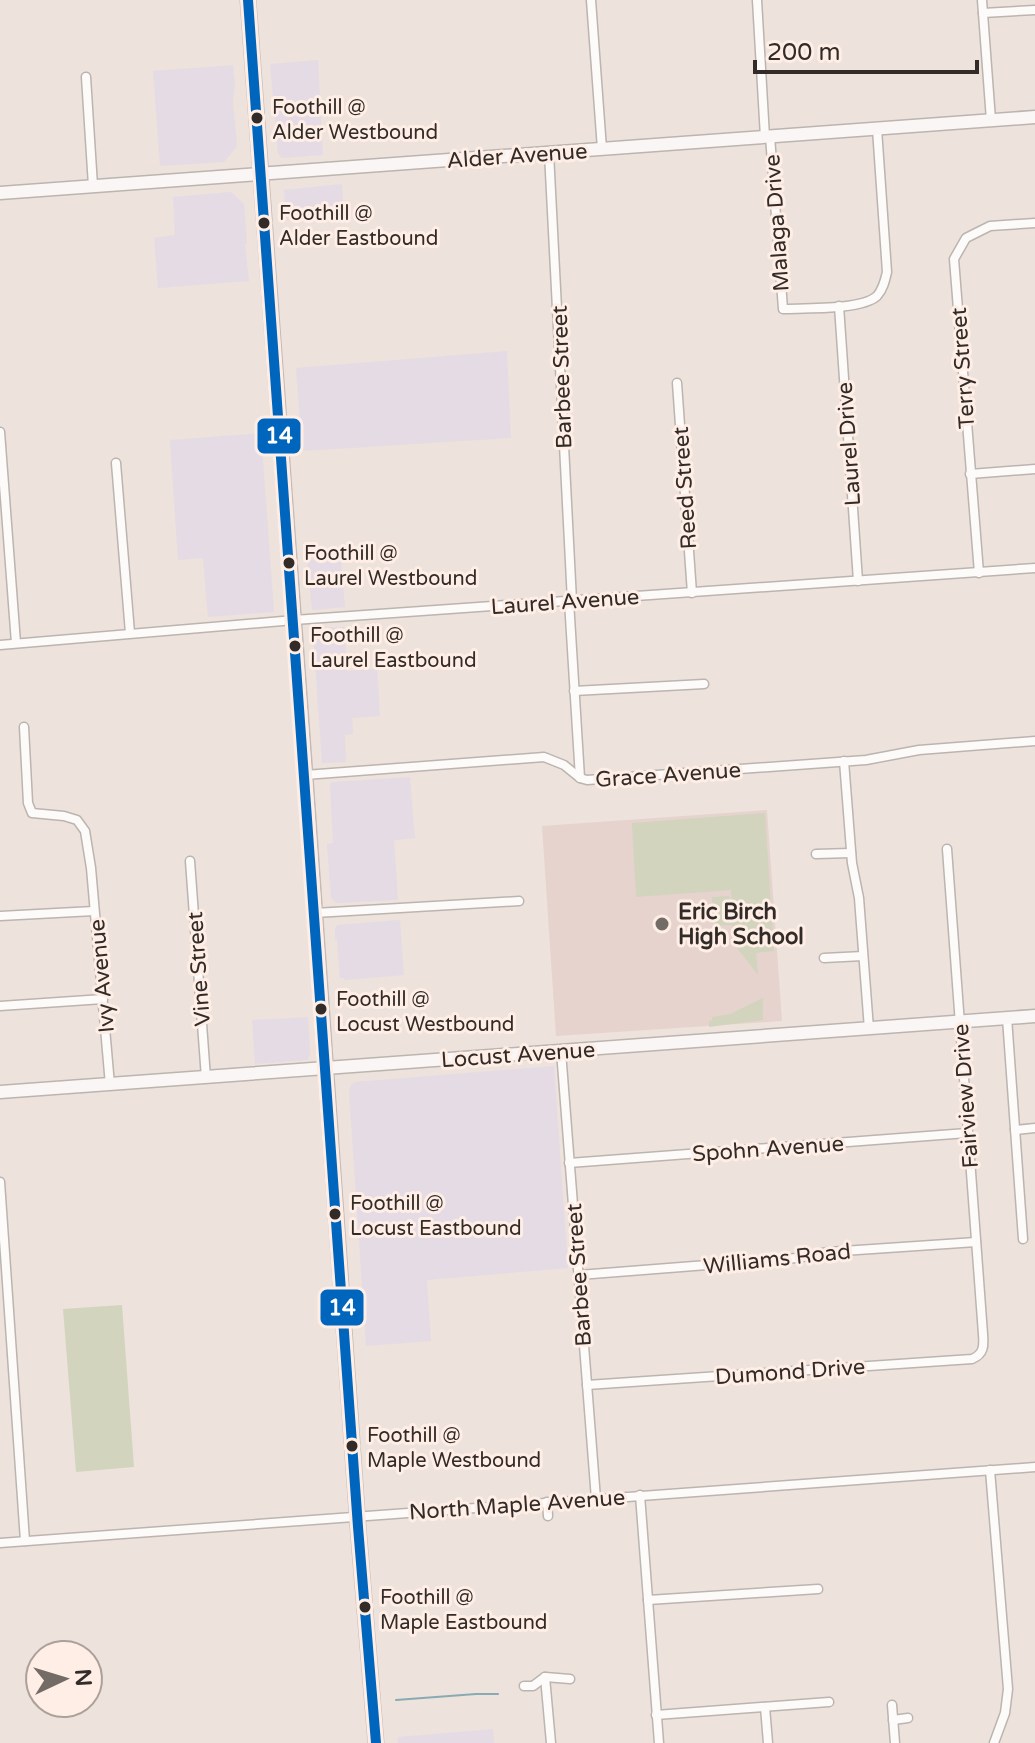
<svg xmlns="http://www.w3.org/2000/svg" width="1035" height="1743" font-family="'Varela Round',sans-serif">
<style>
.commercial{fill:#e5dbe4}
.education{fill:#e6d3ce}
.green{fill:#d2d4be}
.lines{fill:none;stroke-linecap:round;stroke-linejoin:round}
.stream{stroke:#8aaab1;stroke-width:2}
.street-casing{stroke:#bcb4af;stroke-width:11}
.secondary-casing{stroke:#bcb4af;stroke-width:15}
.primary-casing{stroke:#c5b9b6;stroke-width:17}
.street{stroke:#fcfbfa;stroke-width:8}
.secondary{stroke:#faf6f5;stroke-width:12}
.primary{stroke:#f6f1f0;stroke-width:14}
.bus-1-casing{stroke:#feeee6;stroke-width:16}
.bus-1{stroke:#0065bd;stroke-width:10}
.bus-dot{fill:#322b27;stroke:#feeee6;stroke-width:3}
.poi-dot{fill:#736b66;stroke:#feeee6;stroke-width:3}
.labels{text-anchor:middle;stroke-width:6;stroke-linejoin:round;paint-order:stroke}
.bus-label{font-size:20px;fill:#322b27;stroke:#feeee6;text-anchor:start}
.street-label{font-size:22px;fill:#322b27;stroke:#feeee6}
.poi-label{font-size:22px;font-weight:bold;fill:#322b27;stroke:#feeee6;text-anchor:start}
.line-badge{stroke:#feeee6;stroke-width:3}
.badge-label{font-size:22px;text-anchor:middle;font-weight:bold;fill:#fff}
</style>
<rect width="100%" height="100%" fill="#ede2dc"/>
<g class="commercial">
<path d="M 318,60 L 323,155 L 282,158 L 278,154 L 270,64 Z"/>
<path d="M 233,65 L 235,85 L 233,102 L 237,146 L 224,162 L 160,166 L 153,71 Z"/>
<path d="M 342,184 L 344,215 L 286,220 L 284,190 Z"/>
<path d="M 231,192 L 244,204 L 247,243 L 245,244 L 249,281 L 158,288 L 154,238 L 175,235 L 173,197 Z"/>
<path d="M 507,351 L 511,438 L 302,451 L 296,368 Z"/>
<path d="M 261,433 L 274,612 L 208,617 L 203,558 L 178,560 L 170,440 Z"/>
<path d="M 346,557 L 347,563 L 341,564 L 345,607 L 312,610 L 307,560 Z"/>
<path d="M 344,627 L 347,671 L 377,669 L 380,716 L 352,718 L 353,734 L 345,735 L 346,762 L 322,763 L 313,633 L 317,628 Z"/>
<path d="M 410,777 L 415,838 L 394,840 L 398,900 L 337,903 L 331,898 L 327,844 L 333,843 L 330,784 L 333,782 Z"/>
<path d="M 400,920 L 404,975 L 344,980 L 344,978 L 340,978 L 337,939 L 335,939 L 335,929 L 337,925 Z"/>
<path d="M 308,1017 L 310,1052 L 308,1060 L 255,1064 L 252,1020 Z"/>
<path d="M 554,1066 L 568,1268 L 427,1280 L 431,1341 L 366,1346 L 349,1091 L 351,1085 L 355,1082 Z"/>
<path d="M 493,1729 L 494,1743 L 398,1743 L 398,1737 Z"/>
</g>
<path class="education" d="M 767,810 L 782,1021 L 556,1036 L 542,826 Z"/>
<g class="green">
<path d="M 765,813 L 774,951 L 756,953 L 758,975 L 734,944 L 732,925 L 714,926 L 712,897 L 729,896 L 732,922 L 731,890 L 636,897 L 632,823 Z"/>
<path d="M 763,998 L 763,1020 L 709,1027 L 709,1021 L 712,1020 L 712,1017 L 730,1014 Z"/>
<path d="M 122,1305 L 134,1467 L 76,1472 L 63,1309 Z"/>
</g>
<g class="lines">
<path class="stream" d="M 396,1700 L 476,1694 L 498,1694"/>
<g class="street-casing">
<g id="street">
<path d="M 591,0 L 602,149"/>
<path d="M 757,0 L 765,137"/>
<path d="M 982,0 L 991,120"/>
<path d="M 983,13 L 1035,10"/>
<path d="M 86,77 L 93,186"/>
<path d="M 770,136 L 783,309 C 805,308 862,310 877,296 C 883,289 885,281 887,272 L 877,129"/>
<path d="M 549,153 L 572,601"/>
<path d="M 839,306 L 858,581"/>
<path d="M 677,383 L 692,593"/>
<path d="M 0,432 L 16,643"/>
<path d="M 116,463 L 130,633"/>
<path d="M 970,474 L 1035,469"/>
<path d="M 979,573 L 954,259 L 966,238 L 990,226 L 1035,223"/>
<path d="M 569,601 L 580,778"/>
<path d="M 0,645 L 294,620 L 1035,568"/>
<path d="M 574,691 L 704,684"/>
<path d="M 24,727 L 28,803 L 32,813 L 64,816 L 77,820 L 85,831 L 91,868 L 110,1085"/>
<path d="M 844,761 L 852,863 L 859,898 L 869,1029"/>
<path d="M 305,775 L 544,757 L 564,765 L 580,778 L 587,780 L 866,760 L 919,750 L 1035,741"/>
<path d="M 816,854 L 851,853"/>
<path d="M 190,861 L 206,1078"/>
<path d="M 315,913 L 519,901"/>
<path d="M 0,916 L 94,911"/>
<path d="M 824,958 L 863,956"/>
<path d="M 0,1006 L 103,999"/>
<path d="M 1007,1018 L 1023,1239"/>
<path d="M 561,1051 L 596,1499"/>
<path d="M 1015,1130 L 1035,1128"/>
<path d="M 569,1163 L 967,1133"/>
<path d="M 0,1182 L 25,1541"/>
<path d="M 579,1275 L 797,1258 L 828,1252 L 976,1242"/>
<path d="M 587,1385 L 972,1359 C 984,1354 984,1346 983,1334 L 947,849"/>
<path d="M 990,1470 L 1008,1689 L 1005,1713 L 994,1743"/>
<path d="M 640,1495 L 659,1743"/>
<path d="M 547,1502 L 548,1516"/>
<path d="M 0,1543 L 1035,1467"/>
<path d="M 648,1600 L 818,1589"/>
<path d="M 545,1677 L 551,1743"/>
<path d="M 524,1686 L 533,1686 L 545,1677 L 570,1679"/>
<path d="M 892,1705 L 895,1743"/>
<path d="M 765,1707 L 768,1743"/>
<path d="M 656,1715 L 829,1702"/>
<path d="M 893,1720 L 908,1718"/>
</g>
</g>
<g class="secondary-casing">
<g id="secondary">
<path d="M 0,193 L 1035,117"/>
<path d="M 0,1092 L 1035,1016"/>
</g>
</g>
<g class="primary-casing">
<path id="primary" d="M 248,0 L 305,775 L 358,1527 L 376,1743"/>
</g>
<use href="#street" class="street"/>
<use href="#secondary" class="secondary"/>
<use href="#primary" class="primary"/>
<g class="bus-1-casing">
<path id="bus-1" d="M 248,0 L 358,1527 L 376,1743"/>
</g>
<use href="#bus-1" class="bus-1"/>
</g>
<g class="bus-dot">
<circle cx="257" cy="118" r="7"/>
<circle cx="264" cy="223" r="7"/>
<circle cx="289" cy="563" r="7"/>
<circle cx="295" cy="646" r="7"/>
<circle cx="321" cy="1009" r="7"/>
<circle cx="335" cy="1214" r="7"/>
<circle cx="352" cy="1446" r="7"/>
<circle cx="365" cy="1607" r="7"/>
</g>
<circle class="poi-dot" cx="662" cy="924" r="8"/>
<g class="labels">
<g class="bus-label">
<text x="272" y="114">Foothill @<tspan x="272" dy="25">Alder Westbound</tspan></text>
<text x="279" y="220">Foothill @<tspan x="279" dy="25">Alder Eastbound</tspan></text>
<text x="304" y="560">Foothill @<tspan x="304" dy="25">Laurel Westbound</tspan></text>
<text x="310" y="642">Foothill @<tspan x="310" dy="25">Laurel Eastbound</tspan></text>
<text x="336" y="1006">Foothill @<tspan x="336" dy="25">Locust Westbound</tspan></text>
<text x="350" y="1210">Foothill @<tspan x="350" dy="25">Locust Eastbound</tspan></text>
<text x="367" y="1442">Foothill @<tspan x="367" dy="25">Maple Westbound</tspan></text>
<text x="380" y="1604">Foothill @<tspan x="380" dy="25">Maple Eastbound</tspan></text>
</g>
<g class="street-label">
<text transform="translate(517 155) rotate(-4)" y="8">Alder Avenue</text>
<text transform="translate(776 223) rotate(-94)" y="8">Malaga Drive</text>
<text transform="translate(962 368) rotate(-94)" y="8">Terry Street</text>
<text transform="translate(561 377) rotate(-92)" y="8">Barbee Street</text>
<text transform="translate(848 444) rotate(-94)" y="8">Laurel Drive</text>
<text transform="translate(684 488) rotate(-94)" y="8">Reed Street</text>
<text transform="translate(565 601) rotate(-4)" y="8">Laurel Avenue</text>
<text transform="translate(668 774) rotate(-4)" y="8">Grace Avenue</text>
<text transform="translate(198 969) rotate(-94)" y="8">Vine Street</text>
<text transform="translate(101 976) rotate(-95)" y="8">Ivy Avenue</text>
<text transform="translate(518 1054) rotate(-4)" y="8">Locust Avenue</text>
<text transform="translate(965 1096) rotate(-94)" y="8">Fairview Drive</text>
<text transform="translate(768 1148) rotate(-4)" y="8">Spohn Avenue</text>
<text transform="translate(777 1258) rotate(-6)" y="8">Williams Road</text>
<text transform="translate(578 1275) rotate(-94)" y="8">Barbee Street</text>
<text transform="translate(790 1371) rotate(-4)" y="8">Dumond Drive</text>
<text transform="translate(517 1504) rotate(-4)" y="8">North Maple Avenue</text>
</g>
<g class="poi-label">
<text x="678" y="919">Eric Birch<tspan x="678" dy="25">High School</tspan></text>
</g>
</g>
<g class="line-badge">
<rect x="256" y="417" width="46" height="38" rx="8" fill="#0065bd"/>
<rect x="319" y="1288" width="46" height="39" rx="8" fill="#0065bd"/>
</g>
<g class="badge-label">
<text x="279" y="443">14</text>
<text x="342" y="1315">14</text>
</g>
<g transform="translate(64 1679) rotate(86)"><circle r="38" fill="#feeee6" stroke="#aca09a" stroke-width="2"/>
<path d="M0-6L14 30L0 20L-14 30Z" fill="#736b66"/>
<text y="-12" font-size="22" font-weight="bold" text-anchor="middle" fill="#322b27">N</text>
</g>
<path d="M755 60v12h222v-12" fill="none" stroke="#322b27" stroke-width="4"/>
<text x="767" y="60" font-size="24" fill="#322b27" stroke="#feeee6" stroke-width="6" paint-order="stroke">200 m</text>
</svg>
